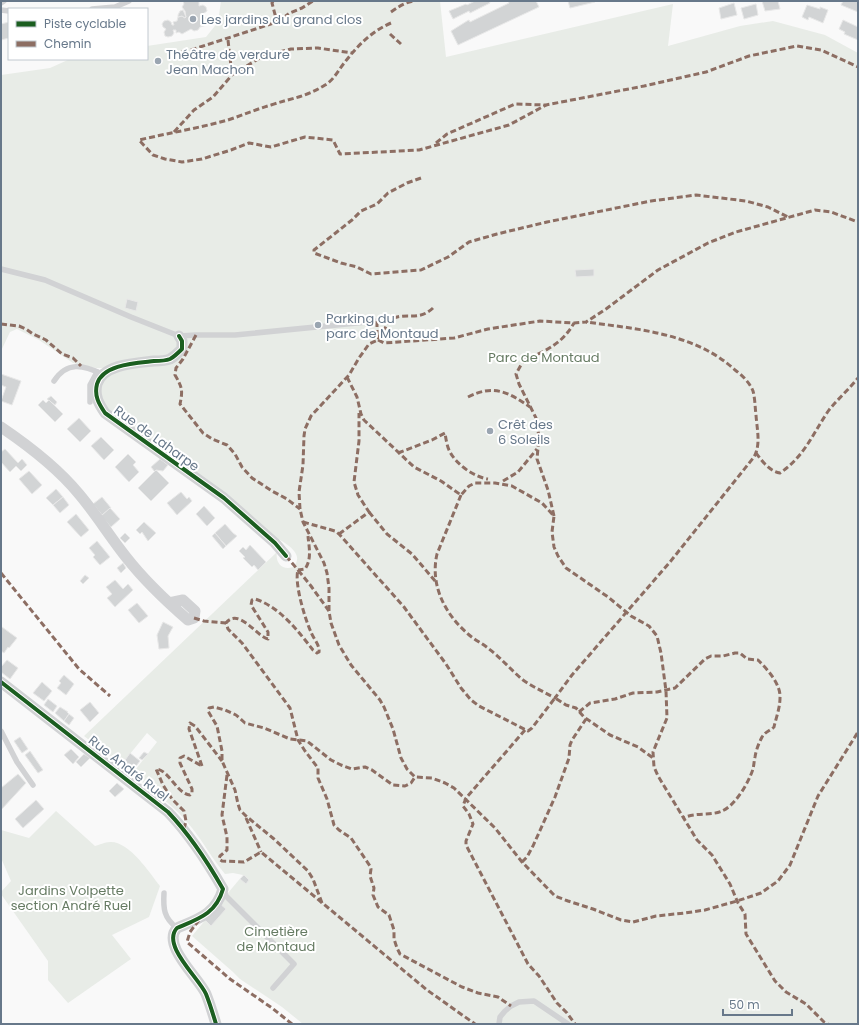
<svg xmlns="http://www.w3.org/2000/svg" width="859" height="1025" font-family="Poppins,sans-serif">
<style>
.green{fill:#e8ece7}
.building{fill:#d2d4d5;stroke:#e8e8e8}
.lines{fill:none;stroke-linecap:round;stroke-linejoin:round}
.lane{stroke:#d1d2d4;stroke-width:5.5}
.street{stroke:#d1d2d4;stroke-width:11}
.quiet{stroke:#8d6e63;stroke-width:3;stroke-dasharray:6 3;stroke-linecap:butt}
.cycleway-casing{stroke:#fff;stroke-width:6}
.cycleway{stroke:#1b5e20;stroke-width:4}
.poi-dot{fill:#9aa5b1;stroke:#fff;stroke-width:1.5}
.labels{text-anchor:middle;stroke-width:4;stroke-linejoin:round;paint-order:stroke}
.poi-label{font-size:13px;fill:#67788a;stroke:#fff;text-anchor:start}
.park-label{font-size:13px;fill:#667b63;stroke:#fff}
.street-label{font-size:13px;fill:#67788a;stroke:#fff}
</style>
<rect width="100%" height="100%" fill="#f9f9f9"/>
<g class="green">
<path d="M 221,1 L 440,1 L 446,57 L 673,4 L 668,46 L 740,26 L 773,21 L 825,35 L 858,53 L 858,1024 L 303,1024 L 282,1007 L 240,979 L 233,972 L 192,936 L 243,875 L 233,873 L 225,874 C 213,860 204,843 192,828 C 176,807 153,791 132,774 L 157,742 L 147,733 L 121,765 L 84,736 L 277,552 C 275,562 282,571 293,567 C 307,553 282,541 271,535 L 105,406 L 100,391 L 106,368 L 96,368 L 73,363 L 39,340 L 17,329 L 10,332 L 1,351 L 1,75 L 50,68 L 70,59 L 147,59 L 147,46 L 206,37 L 218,22 Z"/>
<path d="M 56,811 L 95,846 C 99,845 105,842 110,842 C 129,841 149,872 160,886 L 149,917 L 112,935 L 131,959 L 68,1003 L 48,980 L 48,961 L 1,894 L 1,892 L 11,881 L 1,858 L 1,830 L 29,838 Z"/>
</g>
<g class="building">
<path d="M 183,1 L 199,1 L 199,6 L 203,5 L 206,7 L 207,11 L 203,14 L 204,17 L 208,19 L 209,22 L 207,25 L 200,27 L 198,30 L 194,31 L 191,29 L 182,34 L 179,32 L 176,33 L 176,30 L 173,30 L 174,33 L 172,36 L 168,37 L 165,36 L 164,32 L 166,29 L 163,27 L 162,24 L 164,21 L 168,20 L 171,22 L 172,25 L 174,25 L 173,22 L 177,21 L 178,17 L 182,16 L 185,18 L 186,17 L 185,11 L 182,7 L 184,4 Z"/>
<path d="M 475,1 L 489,1 L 490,3 L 470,13 L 469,11 L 453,19 L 449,11 L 466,4 L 467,5 Z"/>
<path d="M 508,1 L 536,1 L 539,7 L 458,45 L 451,31 L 467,21 L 469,20 L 470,22 L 509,3 Z"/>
<path d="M 568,1 L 595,1 L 595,2 L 570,8 Z"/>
<path d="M 762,1 L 778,1 L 780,9 L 765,11 Z"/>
<path d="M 843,1 L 858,1 L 858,12 L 841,5 Z"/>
<path d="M 734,3 L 737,15 L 721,19 L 719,8 Z"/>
<path d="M 756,4 L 758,15 L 744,19 L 741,8 Z"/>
<path d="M 807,5 L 820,9 L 820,7 L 828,10 L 823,23 L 809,17 L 808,20 L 802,17 Z"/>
<path d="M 183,10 L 186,17 L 185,18 L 182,16 L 178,17 L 178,15 L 180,11 Z"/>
<path d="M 843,20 L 858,27 L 858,40 L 844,34 L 845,32 L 839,29 Z"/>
<path d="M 9,22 L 9,38 L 1,40 L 1,24 Z"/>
<path d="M 594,269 L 594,276 L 576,277 L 575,270 Z"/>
<path d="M 127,299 L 138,302 L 136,311 L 125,308 Z"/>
<path d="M 1,374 L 21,381 L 12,405 L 1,401 L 6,387 L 1,385 Z"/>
<path d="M 51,396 L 57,402 L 55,405 L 47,399 Z"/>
<path d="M 43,400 L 46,403 L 49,400 L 63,414 L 55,422 L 38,405 Z"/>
<path d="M 79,418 L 91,431 L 80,442 L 67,429 Z"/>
<path d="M 101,437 L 114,450 L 104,460 L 91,446 Z"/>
<path d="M 5,449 L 18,463 L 22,459 L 27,465 L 21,471 L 16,466 L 10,472 L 1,462 L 1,452 Z"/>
<path d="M 128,454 L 136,462 L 133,465 L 139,472 L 129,482 L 115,467 Z"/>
<path d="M 160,459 L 168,465 L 163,471 L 156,470 L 155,472 L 151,467 Z"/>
<path d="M 156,470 L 169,483 L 151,501 L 138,488 Z"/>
<path d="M 29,471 L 42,485 L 32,494 L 19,479 Z"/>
<path d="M 56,489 L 63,497 L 53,505 L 46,498 Z"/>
<path d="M 181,492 L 187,499 L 189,497 L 192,501 L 177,515 L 167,503 Z"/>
<path d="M 63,497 L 69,505 L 60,513 L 53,505 Z"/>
<path d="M 102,497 L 111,508 L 102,515 L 93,504 Z"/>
<path d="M 204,506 L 215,518 L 207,526 L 196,514 Z"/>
<path d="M 110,508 L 120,519 L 111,527 L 101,516 Z"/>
<path d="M 76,514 L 89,530 L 81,537 L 67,522 Z"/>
<path d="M 144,522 L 156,533 L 148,541 L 142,532 L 140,534 L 136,530 Z"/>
<path d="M 225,524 L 233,533 L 237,536 L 226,546 L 215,533 Z"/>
<path d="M 125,533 L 130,538 L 125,543 L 120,538 Z"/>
<path d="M 215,533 L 226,546 L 223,549 L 212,536 Z"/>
<path d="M 97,541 L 110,557 L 100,565 L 93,557 L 95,555 L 89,548 Z"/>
<path d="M 250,545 L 266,562 L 258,570 L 254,565 L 252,567 L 243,558 L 245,557 L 239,551 L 243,547 L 246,550 Z"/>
<path d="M 123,563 L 126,568 L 121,573 L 117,568 Z"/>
<path d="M 85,575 L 89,578 L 83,584 L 80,581 Z"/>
<path d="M 115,580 L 123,589 L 128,584 L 133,590 L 115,607 L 107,598 L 112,594 L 106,587 Z"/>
<path d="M 137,603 L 148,616 L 139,623 L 128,610 Z"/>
<path d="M 163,622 L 173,627 L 168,636 L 169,648 L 159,649 L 157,635 Z"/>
<path d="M 2,627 L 17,638 L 9,648 L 8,647 L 4,653 L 1,651 L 1,629 Z"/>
<path d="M 7,660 L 18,668 L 10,679 L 1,672 L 1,667 Z"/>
<path d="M 64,675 L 74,684 L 66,695 L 57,688 L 61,683 L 59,681 Z"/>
<path d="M 42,682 L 52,691 L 44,701 L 33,693 Z"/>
<path d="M 48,699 L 57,706 L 53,712 L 44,705 Z"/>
<path d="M 90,702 L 99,713 L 90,722 L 80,710 Z"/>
<path d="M 60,707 L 68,712 L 67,712 L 69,714 L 64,721 L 55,713 Z"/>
<path d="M 69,714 L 74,718 L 69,725 L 64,721 Z"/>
<path d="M 20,737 L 28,749 L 22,753 L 14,741 Z"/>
<path d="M 71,749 L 79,757 L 73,764 L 64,755 Z"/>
<path d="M 30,751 L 43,770 L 38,773 L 25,755 Z"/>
<path d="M 144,752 L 148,754 L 142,760 L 139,758 Z"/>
<path d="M 130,753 L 140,761 L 133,770 L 123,763 Z"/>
<path d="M 84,754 L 90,758 L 81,767 L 76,762 Z"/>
<path d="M 18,774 L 26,783 L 1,810 L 1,788 Z"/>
<path d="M 117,783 L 124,789 L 115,797 L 109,791 Z"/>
<path d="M 36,800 L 44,809 L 23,828 L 15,819 Z"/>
<path d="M 244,875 L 249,880 L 246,884 L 240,879 Z"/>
<path d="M 219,903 L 226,909 L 211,926 L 205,920 Z"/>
</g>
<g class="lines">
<g class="lane">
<path d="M 1,3 L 4,1"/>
<path d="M 92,9 L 115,7 L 129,1"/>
<path d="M 1,10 L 9,11"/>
<path d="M 1,269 L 45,280 L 131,317 L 179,336 L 196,335 L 235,335 L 377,321"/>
<path d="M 54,381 C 67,361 83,365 102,374"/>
<path d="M 90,402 L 90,385 L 97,372"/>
<path d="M 1,731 L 17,762 L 33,785"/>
<path d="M 224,891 L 226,896 L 294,964 L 273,988"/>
<path d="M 164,893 C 163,909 164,918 177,928"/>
<path d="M 499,1024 L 500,1017 L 505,1011 L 511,1006 L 519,1002 L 534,1001 L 568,1024"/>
</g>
<g class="street">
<path d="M 179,336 L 182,341 L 182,349 C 178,353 174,357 170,359 C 165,361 159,361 154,361 C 137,363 103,364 97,384 C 94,396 99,404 105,413 L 224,498 L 275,543 L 286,556"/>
<path d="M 1,427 C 29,446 57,467 79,494 C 96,514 110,537 126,557 C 144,580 166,601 188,620 L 194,618 L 195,611 L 183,600 L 169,603"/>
<path d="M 1,682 L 168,812 C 190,835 207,861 223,889 C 216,914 198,919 177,928 C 161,945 199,978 206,994 C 210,1004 213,1014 216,1024"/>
</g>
<g class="quiet">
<path d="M 273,1 L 272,3 L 277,22"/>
<path d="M 391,12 C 398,7 404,3 413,1"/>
<path d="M 391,23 C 372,31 358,45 345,62 C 339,69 334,80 325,85 C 306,97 292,98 271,105 C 257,109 243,115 228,120 C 199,128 169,133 139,140 L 153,155 L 165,159 L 182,162 L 202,159 L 231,150 L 249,143 L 271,147 L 305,137 L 333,140 L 340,154 L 419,150 L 509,125 L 546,105"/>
<path d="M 390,34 L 401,44"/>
<path d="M 228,40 L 232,75"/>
<path d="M 173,53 L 191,50 L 277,22 L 290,13 L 302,8 L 313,1"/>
<path d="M 174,132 L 194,110 L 213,97 L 232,75 L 263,56 L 291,49 L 318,48 L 352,53"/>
<path d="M 436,143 L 447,134 L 515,104 L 546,105 L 644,86 L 706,72 L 749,56 L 797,46 L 821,50 L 858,67"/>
<path d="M 421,178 L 407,183 L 388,193 L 377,204 L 361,211 L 352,220 L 314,250 L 314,253 L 341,263 L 357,267 L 371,274 L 421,270 L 448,257 L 469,242 L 497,234 L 547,222 L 651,201 L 696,195 L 746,201 L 768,207 L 788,217"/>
<path d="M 433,308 C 417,323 405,310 388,321 C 386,330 380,332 378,340 L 369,344 L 359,358 L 349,375 L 311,416 L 305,429 L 304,436 L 303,465 L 299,492 L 300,509 L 303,522 L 324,563 L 327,573 L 329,588 L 329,611 L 331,623 L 339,645 L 351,665 L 380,700 L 384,707 L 393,729 L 401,758 L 407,769 L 415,777 L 432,778 L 445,783 L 454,788 L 495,828 L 522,862 L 555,896 L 568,901 L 593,909 L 621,920 L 633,922 L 656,916 L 685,913 L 705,910 L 737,901 L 761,893 L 778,881 L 790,865 L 818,796 L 858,732"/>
<path d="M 377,321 L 377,339"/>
<path d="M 1,324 L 19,326 L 26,329 L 33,334 L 46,340 L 62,354 L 73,358 L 81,366"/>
<path d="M 196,335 L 183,359 L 176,368 L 175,375 C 182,387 183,390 180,404 L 203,433 L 212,439 L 227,445 L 235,454 L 242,467 L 252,478 L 272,491 L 287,499 L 300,509"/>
<path d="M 378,340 L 384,343 L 454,338 L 488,329 L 540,321 L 574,323 L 586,322 L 606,309 L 658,270 L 708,243 L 736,232 L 815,210 L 831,212 L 858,222"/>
<path d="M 347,377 L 357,397 L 361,414 L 364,420 L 414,467 L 441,481 L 461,495 L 469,486 L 475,483 L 495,483 L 512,486 L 542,503 L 554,516 L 552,532 L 554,547 L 558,556 L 566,568 L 608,597 L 631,616 L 649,626 L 657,636 L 661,653 L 666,691 L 667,718 L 653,752 L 654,767 L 658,776 L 697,840 L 712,855 L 730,884 L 738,903 L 745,914 L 746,934 L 775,981 L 786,992 L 806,1004 L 824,1022 L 828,1024"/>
<path d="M 468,397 C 494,384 508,392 530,407"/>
<path d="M 398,453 L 432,440 L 445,433 C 446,439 447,447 450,452 C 457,465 474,477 488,479"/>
<path d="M 756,453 C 762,461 769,471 780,473 C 805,456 813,433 829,410 C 838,399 849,389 858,378"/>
<path d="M 503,481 L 518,472 L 537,449"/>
<path d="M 461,495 L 437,554 C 430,584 444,613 467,633 C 473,639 482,643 489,649 C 501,658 511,670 523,680 C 533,687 544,692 555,698 L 572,675 L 670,562 L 754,457 C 761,444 757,430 756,415 C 755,407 755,398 753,391 C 750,383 742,375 735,370 C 695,333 637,329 586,322"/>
<path d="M 369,512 L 387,534 L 412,554 L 436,582"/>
<path d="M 554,516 L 548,490 L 537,459 L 539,437 L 536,418 L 519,384 L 516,374 L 521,365 L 525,360 C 547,350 562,344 574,323"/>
<path d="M 303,522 L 335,531 L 339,534 L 404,607 L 446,664 L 461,688 L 471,700 L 479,706 L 528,731 L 532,728 L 555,698 L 566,705 L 576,708 L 584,717 L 610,735 L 638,747 L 653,758"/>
<path d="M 339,534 L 369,512 L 358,495 L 354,482 L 359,441 L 359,413"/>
<path d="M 286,556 L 298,570 L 305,569 C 312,559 309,547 308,536"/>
<path d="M 1,573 L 79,669 L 110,696"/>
<path d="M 329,611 L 311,586 L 298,570 C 294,583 305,619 311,632 C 313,638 320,645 319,652 L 317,653 L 313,650 C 298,631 280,607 255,599 L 252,600 L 251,605 L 268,632 L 268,639 C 257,637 239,607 226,623 L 228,629 L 242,643 L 290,708 L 298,740 L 305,751 L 318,768 L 318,778 L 327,799 L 334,825 L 339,830 L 351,838 L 370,866 L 371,869 L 370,876 L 374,888 L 373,895 L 378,907 L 389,915 L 394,930 L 394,939 L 397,948 L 400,954 L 462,987 L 478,993 L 498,997 L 511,1006"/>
<path d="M 194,618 L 204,621 L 226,623"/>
<path d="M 579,712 L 590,703 L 615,699 L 633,693 L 657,692 L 675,688 L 705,659 L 711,656 L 723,656 L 735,653 L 740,653 L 747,659 L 758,660 C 767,669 781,684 780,698 C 780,708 776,718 774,727 C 770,731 766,731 762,737 C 759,743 756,750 755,757 C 754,761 754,765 753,769 C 749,782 735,806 722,811 C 711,816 696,812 683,818"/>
<path d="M 525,730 L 466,798 L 463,806 L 469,814 L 473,824 L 466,841 L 466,845 L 528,964 L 539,976 L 557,1003 L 567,1013 L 575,1024"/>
<path d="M 202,766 L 189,729 L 190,723 L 195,726 L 222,761"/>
<path d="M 227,775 L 222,815 L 227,837 L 227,850 L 220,856 L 219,859 L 222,861 L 244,862 L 261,852 L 427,990 L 475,1024"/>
<path d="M 246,818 L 261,852"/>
<path d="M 184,829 L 186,821 L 184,811 L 172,799 L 163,785 L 156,769 C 168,769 177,794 190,795 L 192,793 L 192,789 L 180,763 L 180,758 L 184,756 L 202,766"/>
<path d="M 522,862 L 527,857 L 533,846 L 555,797 L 569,758 L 570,745 L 572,740 L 586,719"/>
<path d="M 322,903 L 313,879 L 308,871 L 274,839 L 246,816 L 240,810 L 238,804 L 235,790 L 222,761 L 222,751 L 217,726 L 208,711 L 209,708 L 214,707 L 225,710 L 236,715 L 245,723 L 264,728 L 290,739 L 307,741 L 331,760 L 341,765 L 352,769 L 365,767 L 372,770 L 393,785 L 405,786 L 411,783 L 415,777"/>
<path d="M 199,920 L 190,932 L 187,942 L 230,979 L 272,1008 L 292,1024"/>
</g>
<g class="cycleway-casing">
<g id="cycleway">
<path d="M 179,336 L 182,341 L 182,349 C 178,353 174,357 170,359 C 165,361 159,361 154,361 C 137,363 103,364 97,384 C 94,396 99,404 105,413 L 224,498 L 275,543 L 286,556"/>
<path d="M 1,682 L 168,812 C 190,835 207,861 223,889 C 216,914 198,919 177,928 C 161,945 199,978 206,994 C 210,1004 213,1014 216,1024"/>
</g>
</g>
<use href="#cycleway" class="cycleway"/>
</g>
<g class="poi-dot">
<circle cx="193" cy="19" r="4"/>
<circle cx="158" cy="61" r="4"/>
<circle cx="318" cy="325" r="4"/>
<circle cx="490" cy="431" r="4"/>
</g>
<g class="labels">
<g class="poi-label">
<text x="201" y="24">Les jardins du grand clos</text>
<text x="166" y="59">Théâtre de verdure<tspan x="166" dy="15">Jean Machon</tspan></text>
<text x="326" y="323">Parking du<tspan x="326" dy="15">parc de Montaud</tspan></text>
<text x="498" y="429">Crêt des<tspan x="498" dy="15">6 Soleils</tspan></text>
</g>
<g class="park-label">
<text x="544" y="362">Parc de Montaud</text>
<text x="71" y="895">Jardins Volpette<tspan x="71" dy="15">section André Ruel</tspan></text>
<text x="276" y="936">Cimetière<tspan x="276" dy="15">de Montaud</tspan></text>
</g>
<g class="street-label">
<text transform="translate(157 438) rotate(36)" y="5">Rue de Laharpe</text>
<text transform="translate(129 768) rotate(38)" y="5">Rue André Ruel</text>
</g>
</g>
<rect width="859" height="1025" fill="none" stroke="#67788a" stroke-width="4"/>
<rect x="8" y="8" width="140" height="52" fill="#ffffff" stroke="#c2c9d0"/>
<rect x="16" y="21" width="20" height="6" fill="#1b5e20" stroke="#c2c9d0"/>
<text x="44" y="28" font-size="12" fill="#67788a">Piste cyclable</text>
<rect x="16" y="41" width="20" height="6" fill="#8d6e63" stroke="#c2c9d0"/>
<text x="44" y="48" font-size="12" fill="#67788a">Chemin</text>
<path d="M723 1009v6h69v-6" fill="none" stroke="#67788a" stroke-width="2"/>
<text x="729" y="1009" font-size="12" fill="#67788a" stroke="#ffffff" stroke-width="3" paint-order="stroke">50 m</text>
</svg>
